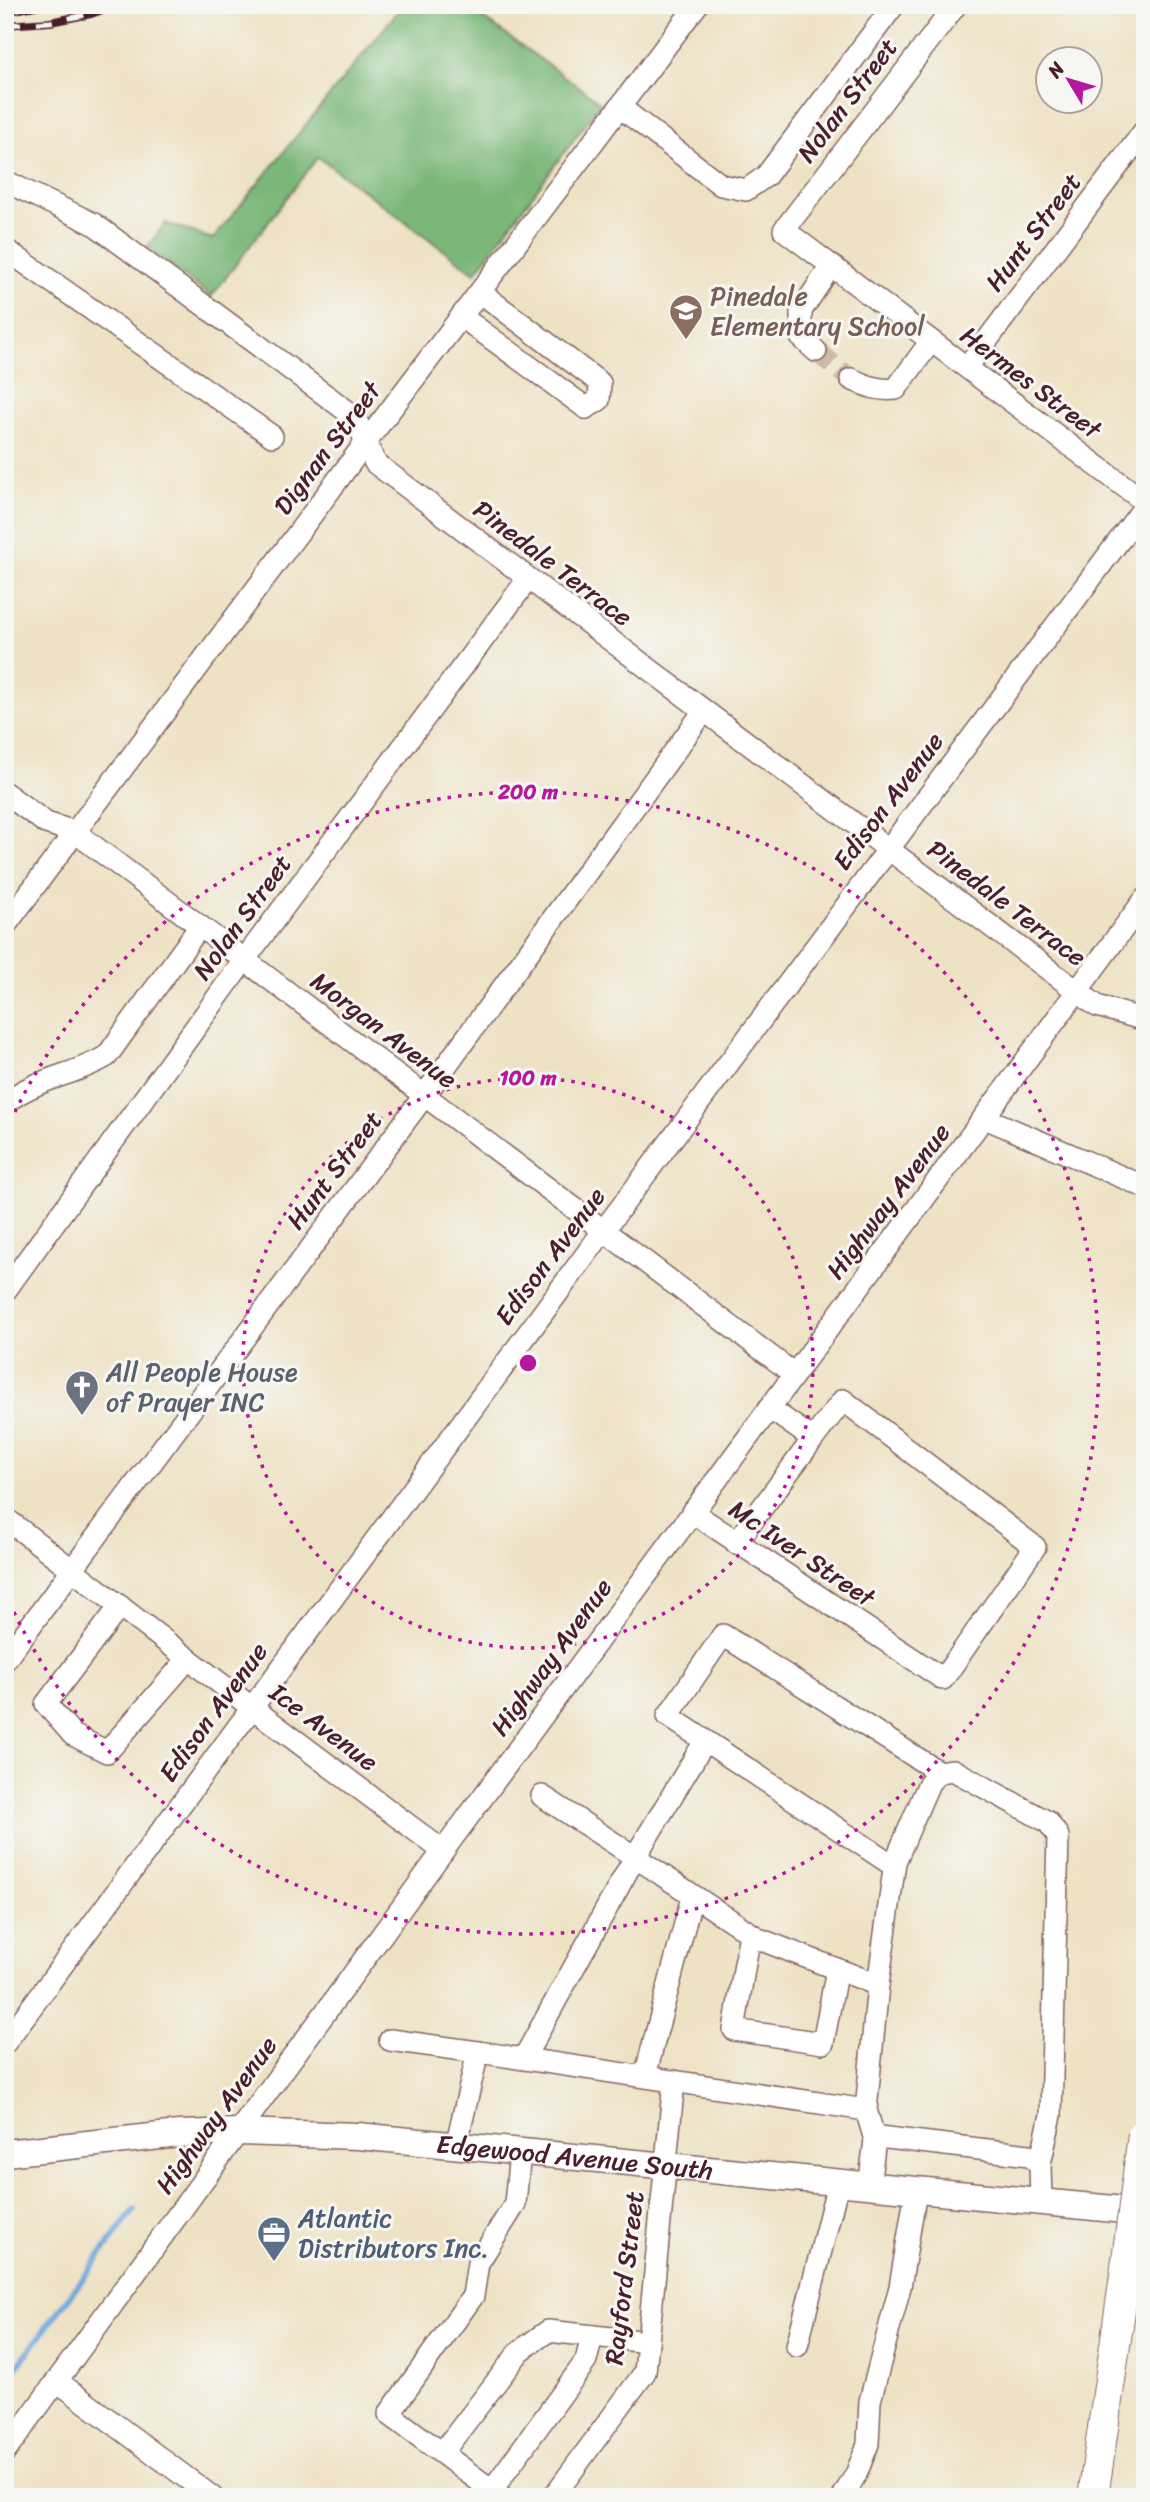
<svg xmlns="http://www.w3.org/2000/svg" width="1150" height="2502" font-family="Sriracha,sans-serif">
<style>
.forest{fill:#7ab778;stroke:#626b52;stroke-width:2}
.lines{fill:none;stroke-linecap:round;stroke-linejoin:round}
.stream{stroke:#68a8db;stroke-width:6}
.minor-tunnel{stroke:#cdbba5;stroke-width:21;stroke-dasharray:21 10;stroke-linecap:butt}
.minor-casing{stroke:#836361;stroke-width:24}
.major-casing{stroke:#836361;stroke-width:29}
.highway-casing{stroke:#836361;stroke-width:32}
.minor{stroke:#fff;stroke-width:21}
.major{stroke:#fff;stroke-width:26}
.highway{stroke:#fff;stroke-width:30}
.rail-casing{stroke:#4a1f2b;stroke-width:8}
.rail{stroke:#f6f6f2;stroke-width:5;stroke-dasharray:16;stroke-linecap:butt}
.highway-bridge-casing{stroke:#836361;stroke-width:32;stroke-linecap:butt}
.highway-bridge{stroke:#fff;stroke-width:30}
.ring{fill:none;stroke:#b5179e;stroke-width:3.5;stroke-dasharray:3.5 7}
.labels{text-anchor:middle;stroke-width:6;stroke-linejoin:round;paint-order:stroke}
.street-label{font-size:26px;fill:#4a1f2b;stroke:#f6f6f2}
.education-label{font-size:26px;fill:#785e54;stroke:#f6f6f2;text-anchor:start}
.worship-label{font-size:26px;fill:#5b616d;stroke:#f6f6f2;text-anchor:start}
.service-label{font-size:26px;fill:#4e5e75;stroke:#f6f6f2;text-anchor:start}
.centre{fill:#b5179e;stroke:#f6f6f2;stroke-width:3.5}
.ring-label{font-size:21px;text-anchor:middle;font-weight:bold;fill:#b5179e;stroke:#f6f6f2;stroke-width:6;stroke-linejoin:round;paint-order:stroke}
</style>
<rect width="100%" height="100%" fill="#f6f6f2"/>
<filter id="ink" filterUnits="userSpaceOnUse"><feTurbulence type="fractalNoise" baseFrequency=".0143" numOctaves="2"/><feDisplacementMap in="SourceGraphic" scale="14" xChannelSelector="R" yChannelSelector="G"/><feConvolveMatrix kernelMatrix="1 2 1 2 8 2 1 2 1" color-interpolation-filters="sRGB"/></filter>
<filter id="wash" filterUnits="userSpaceOnUse"><feTurbulence type="fractalNoise" baseFrequency=".00686" numOctaves="4" result="noise"/><feDisplacementMap in="SourceGraphic" scale="28" xChannelSelector="R" yChannelSelector="G"/><feGaussianBlur stdDeviation="1.57" result="paint"/><feColorMatrix in="noise" values="0 0 0 0 0 0 0 0 0 0 0 0 0 0 0 0 0 1.4 0 .05"/><feComposite in="paint" operator="in"/></filter>
<g filter="url(#wash)">
<rect width="100%" height="100%" fill="#eee2c4"/>
<path class="forest" d="M 403,5 L 465,5 L 601,103 L 475,273 L 318,157 L 211,297 L 147,247 L 166,223 L 213,239 Z"/>
<g class="lines">
<path class="stream" d="M 5,2383 L 134,2210"/>
</g>
</g>
<g filter="url(#ink)">
<g class="lines">
<path class="minor-tunnel" d="M 816,351 L 851,379"/>
<g class="minor-casing">
<g id="minor">
<path d="M 956,5 L 784,230 L 1145,502"/>
<path d="M 620,107 L 721,185 L 746,190 L 766,176 L 894,5"/>
<path d="M 5,181 L 94,224 L 355,417 L 375,463 L 1097,1006 L 1145,1020"/>
<path d="M 5,249 L 272,436"/>
<path d="M 462,317 L 586,408 L 599,400 L 600,383 L 480,292"/>
<path d="M 816,351 L 801,337 L 801,311 L 831,266"/>
<path d="M 967,367 L 1145,130"/>
<path d="M 851,379 C 867,386 878,391 896,389 L 931,341"/>
<path d="M 5,793 L 46,823 L 75,832 L 794,1374"/>
<path d="M 5,926 L 354,458 L 697,5"/>
<path d="M 5,1103 C 38,1077 74,1076 107,1056 L 200,926"/>
<path d="M 985,1118 L 1145,1187"/>
<path d="M 5,1291 L 245,959 L 528,579"/>
<path d="M 692,1512 L 943,1679 L 1035,1547 L 843,1400 L 813,1439 L 769,1408"/>
<path d="M 5,1518 L 251,1707 L 443,1851"/>
<path d="M 736,1543 L 813,1439"/>
<path d="M 120,1606 L 46,1704 L 73,1735 L 107,1752 L 188,1659"/>
<path d="M 5,1660 L 424,1096 L 704,711"/>
<path d="M 542,1796 L 635,1857 L 705,1741"/>
<path d="M 894,1866 L 668,1716 L 723,1635 L 939,1772"/>
<path d="M 750,1933 L 734,2030 L 823,2043 L 837,1969"/>
<path d="M 390,2040 L 478,2052"/>
<path d="M 5,2043 L 604,1230 L 1145,506"/>
<path d="M 524,2058 L 635,1857 L 759,1939 L 878,1985"/>
<path d="M 645,2076 L 692,1897"/>
<path d="M 875,2140 L 866,2110 L 878,1985 L 895,1862 L 929,1783 L 939,1772 L 953,1770 L 1048,1822 L 1058,1836 L 1051,2115 L 1040,2164"/>
<path d="M 456,2146 L 478,2052 L 866,2110"/>
<path d="M 869,2186 L 875,2140 L 879,2137 L 1029,2155 L 1040,2164 L 1041,2203"/>
<path d="M 797,2346 L 838,2183"/>
<path d="M 57,2381 L 212,2497"/>
<path d="M 5,2452 L 443,1851 L 1145,899"/>
<path d="M 442,2453 L 520,2351 L 548,2331 L 648,2342"/>
<path d="M 492,2490 L 586,2361 L 592,2336"/>
<path d="M 501,2497 L 389,2414 L 473,2296 L 478,2263 L 515,2204 L 520,2152"/>
<path d="M 553,2497 L 645,2372 L 674,2081"/>
<path d="M 843,2497 L 857,2472 L 868,2444 L 870,2401 L 900,2287 L 916,2191"/>
</g>
</g>
<g class="major-casing">
<g id="major">
<path id="s1" d="M 5,2153 L 179,2134 L 238,2132 L 358,2136 L 1145,2212"/>
</g>
</g>
<g class="highway-casing">
<path id="highway" d="M 1093,2497 L 1124,2283"/>
</g>
<use href="#minor" class="minor"/>
<use href="#major" class="major"/>
<use href="#highway" class="highway"/>
<g class="rail-casing">
<g id="rail">
<path d="M 5,12 L 40,5"/>
<path d="M 5,25 L 50,22 L 91,14 L 117,5"/>
</g>
</g>
<use href="#rail" class="rail"/>
<g class="highway-bridge-casing">
<path id="highway-bridge" d="M 1124,2283 L 1143,2135"/>
</g>
<use href="#highway-bridge" class="highway-bridge"/>
</g>
</g>
<g class="ring">
<circle cx="528" cy="1363" r="285"/>
<path d="M6 1131A571 571 0 1 1 6 1595"/>
</g>
<defs>
<g id="school-pin" transform="scale(1.75)"><path d="M0 17L-7.5 6A9.5 9.5 0 1 1 7.5 6Z" fill="#8d6e63" stroke="#f6f6f2"/><path d="M0-5L7-2L0 1L-7-2ZM-4 1L0 2.5L4 1V4Q0 6-4 4Z" fill="#fff"/></g>
<g id="church-pin" transform="scale(1.75)"><path d="M0 17L-7.5 6A9.5 9.5 0 1 1 7.5 6Z" fill="#6b7280" stroke="#f6f6f2"/><path d="M-1.2-6h2.4v3.5h3.3v2.4h-3.3V6h-2.4V-.1h-3.3v-2.4h3.3Z" fill="#fff"/></g>
<g id="office-pin" transform="scale(1.75)"><path d="M0 17L-7.5 6A9.5 9.5 0 1 1 7.5 6Z" fill="#5c6f8a" stroke="#f6f6f2"/><path d="M-6-3h4V-5.5h4V-3h4V5H-6ZM-1-4.5V-3h2v-1.5ZM-6 0V1H6V0Z" fill="#fff"/></g>
</defs>
<g fill-rule="evenodd">
<use href="#school-pin" x="686" y="311"/>
<use href="#church-pin" x="82" y="1387"/>
<use href="#office-pin" x="274" y="2233"/>
</g>
<g class="labels">
<g class="street-label">
<text transform="translate(847 100) rotate(-53)" y="9">Nolan Street</text>
<text transform="translate(1033 232) rotate(-53)" y="9">Hunt Street</text>
<text transform="translate(1031 382) rotate(37)" y="9">Hermes Street</text>
<text transform="translate(327 448) rotate(-53)" y="9">Dignan Street</text>
<text transform="translate(553 563) rotate(37)" y="9">Pinedale Terrace</text>
<text transform="translate(888 801) rotate(-53)" y="9">Edison Avenue</text>
<text transform="translate(1007 903) rotate(37)" y="9">Pinedale Terrace</text>
<text transform="translate(242 917) rotate(-54)" y="9">Nolan Street</text>
<text transform="translate(384 1030) rotate(37)" y="9">Morgan Avenue</text>
<text transform="translate(334 1170) rotate(-53)" y="9">Hunt Street</text>
<text transform="translate(888 1201) rotate(-53)" y="9">Highway Avenue</text>
<text transform="translate(550 1256) rotate(-53)" y="9">Edison Avenue</text>
<text transform="translate(802 1553) rotate(34)" y="9">Mc Iver Street</text>
<text transform="translate(551 1657) rotate(-54)" y="9">Highway Avenue</text>
<text transform="translate(213 1712) rotate(-54)" y="9">Edison Avenue</text>
<text transform="translate(324 1727) rotate(37)" y="9">Ice Avenue</text>
<text transform="translate(216 2115) rotate(-54)" y="9">Highway Avenue</text>
<text dy="9" stroke="none"><textPath href="#s1" startOffset="572">Edgewood Avenue South</textPath></text>
<text transform="translate(624 2278) rotate(-83)" y="9">Rayford Street</text>
</g>
<g class="education-label">
<text x="710" y="305">Pinedale<tspan x="710" dy="30">Elementary School</tspan></text>
</g>
<g class="worship-label">
<text x="106" y="1381">All People House<tspan x="106" dy="30">of Prayer INC</tspan></text>
</g>
<g class="service-label">
<text x="298" y="2227">Atlantic<tspan x="298" dy="30">Distributors Inc.</tspan></text>
</g>
</g>
<circle cx="528" cy="1363" r="10" class="centre"/>
<g class="ring-label">
<text x="528" y="799">200 m</text>
<text x="528" y="1085">100 m</text>
</g>
<rect width="1150" height="2502" fill="none" stroke="#f6f6f2" stroke-width="28"/>
<g transform="translate(1069 80) rotate(308)"><circle r="33" fill="#f6f6f2" stroke="#b1a0a2" stroke-width="2"/>
<path d="M0-5L12 26L0 18L-12 26Z" fill="#b5179e"/>
<text y="-10" font-size="19" font-weight="bold" text-anchor="middle" fill="#4a1f2b">N</text>
</g>
</svg>
